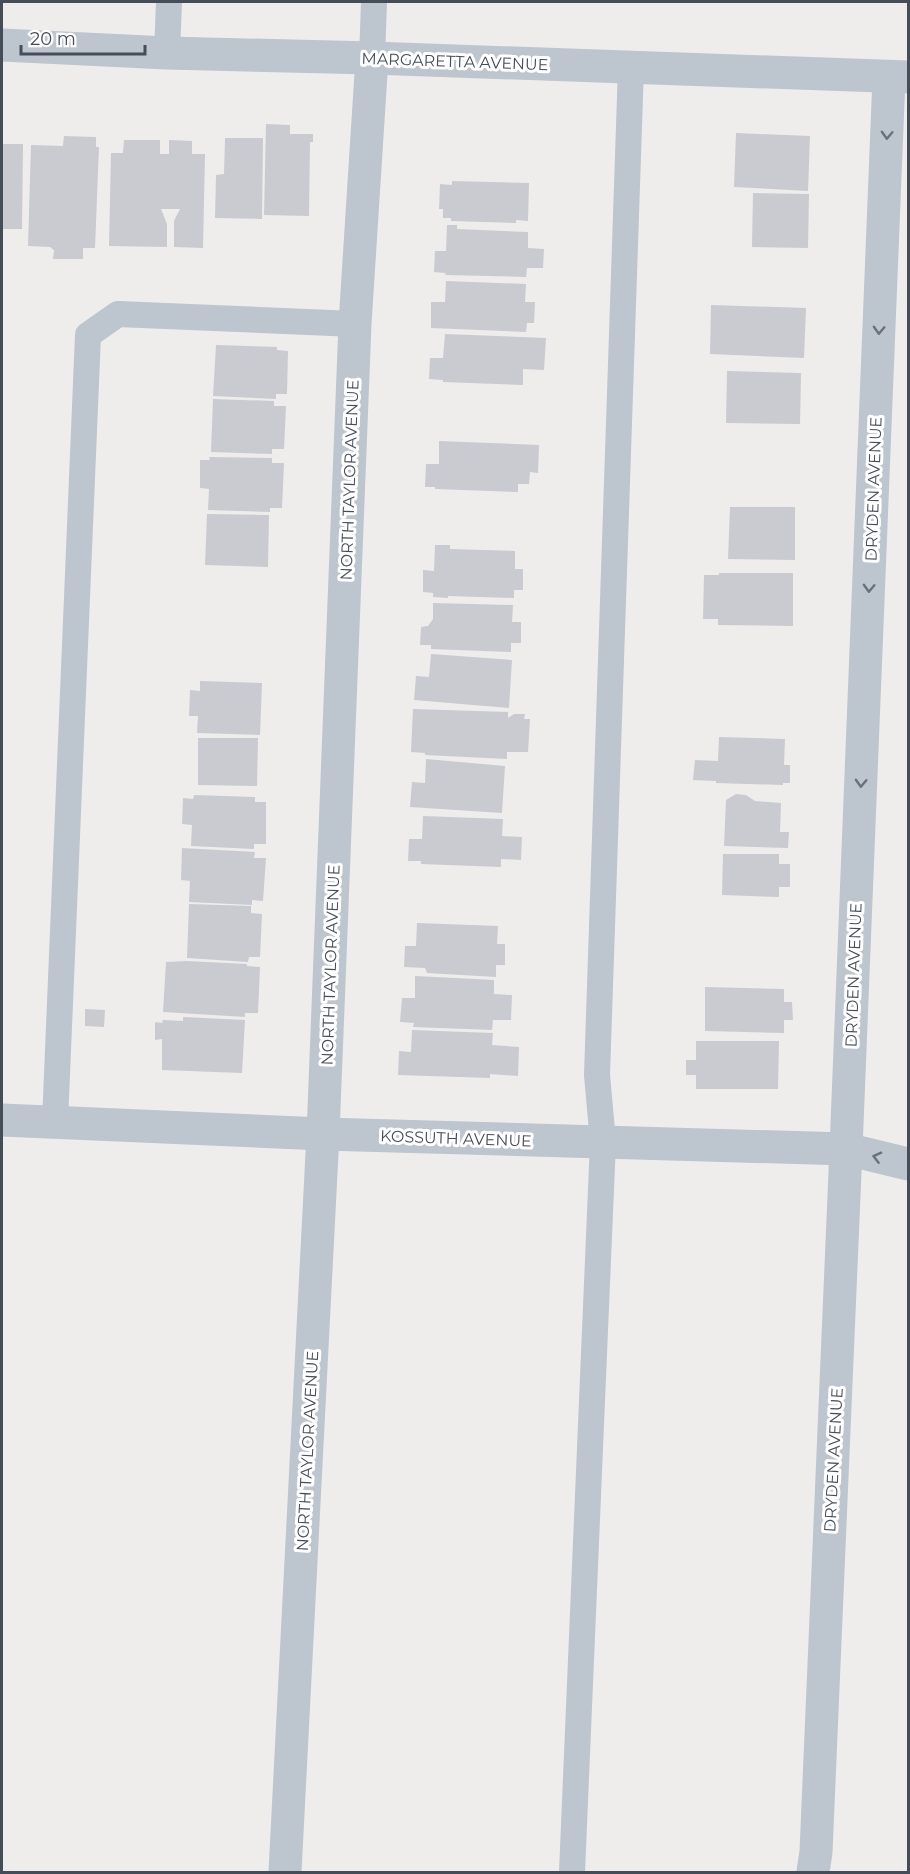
<svg xmlns="http://www.w3.org/2000/svg" width="910" height="1874" font-family="Montserrat,sans-serif">
<style>
.building{fill:#c9cbd1}
.lines{fill:none;stroke-linecap:round;stroke-linejoin:round}
.lane{stroke:#bdc5ce;stroke-width:26}
.street{stroke:#bdc5ce;stroke-width:33}
.oneway{stroke:#69717c}
.labels{text-anchor:middle;stroke-width:6;stroke-linejoin:round;paint-order:stroke}
.street-label{font-size:16px;fill:#454d59;stroke:#fff}
</style>
<rect width="100%" height="100%" fill="#efecec"/>
<g class="building">
<path d="M 266,124 L 290,125 L 290,134 L 313,134 L 313,142 L 310,142 L 309,216 L 264,215 Z"/>
<path d="M 736,133 L 810,136 L 808,191 L 734,187 Z"/>
<path d="M 64,136 L 96,137 L 96,147 L 99,147 L 95,248 L 83,248 L 83,259 L 53,259 L 54,250 L 50,247 L 28,246 L 31,145 L 63,146 Z"/>
<path d="M 225,138 L 263,138 L 262,219 L 215,218 L 216,175 L 224,174 Z"/>
<path d="M 124,140 L 160,140 L 160,154 L 169,154 L 169,140 L 192,141 L 192,154 L 205,154 L 203,248 L 174,247 L 174,221 L 180,209 L 161,209 L 167,224 L 167,247 L 109,246 L 111,153 L 123,153 Z"/>
<path d="M 2,144 L 23,144 L 22,229 L 2,229 Z"/>
<path d="M 452,181 L 529,183 L 528,221 L 516,220 L 516,223 L 451,221 L 451,218 L 443,218 L 443,209 L 439,209 L 440,184 L 452,185 Z"/>
<path d="M 753,193 L 809,194 L 808,248 L 752,247 Z"/>
<path d="M 447,225 L 457,225 L 457,229 L 528,232 L 528,248 L 544,249 L 543,268 L 527,268 L 526,277 L 445,275 L 446,273 L 434,272 L 435,251 L 446,251 Z"/>
<path d="M 446,281 L 526,284 L 525,302 L 535,302 L 534,323 L 527,323 L 526,332 L 431,328 L 431,302 L 445,302 Z"/>
<path d="M 711,305 L 806,308 L 804,358 L 710,354 Z"/>
<path d="M 445,334 L 546,338 L 544,370 L 523,369 L 523,385 L 443,382 L 443,380 L 429,379 L 430,358 L 443,358 Z"/>
<path d="M 216,345 L 277,347 L 277,350 L 288,351 L 287,394 L 276,394 L 276,399 L 213,396 Z"/>
<path d="M 727,371 L 801,373 L 800,424 L 726,423 Z"/>
<path d="M 213,399 L 274,401 L 274,406 L 286,406 L 284,449 L 272,449 L 272,454 L 211,452 Z"/>
<path d="M 439,441 L 539,445 L 538,473 L 530,472 L 529,484 L 518,484 L 518,492 L 435,489 L 435,487 L 425,487 L 426,464 L 439,464 Z"/>
<path d="M 209,457 L 272,458 L 272,463 L 284,463 L 282,508 L 270,508 L 270,512 L 208,510 L 209,489 L 200,488 L 200,460 L 210,460 Z"/>
<path d="M 730,507 L 795,507 L 795,560 L 728,559 Z"/>
<path d="M 207,514 L 269,515 L 268,567 L 205,565 Z"/>
<path d="M 435,545 L 450,545 L 450,549 L 515,551 L 515,569 L 523,569 L 523,590 L 514,590 L 514,598 L 448,596 L 448,598 L 433,597 L 433,593 L 423,592 L 423,570 L 434,571 Z"/>
<path d="M 719,573 L 793,573 L 793,626 L 718,625 L 718,619 L 703,619 L 704,575 L 719,575 Z"/>
<path d="M 433,603 L 513,605 L 512,622 L 521,622 L 521,643 L 511,643 L 511,652 L 431,649 L 431,645 L 420,645 L 421,627 L 428,626 L 433,619 Z"/>
<path d="M 431,654 L 512,660 L 509,708 L 414,700 L 416,676 L 429,677 Z"/>
<path d="M 200,681 L 262,683 L 260,735 L 197,733 L 198,716 L 189,716 L 190,690 L 200,691 Z"/>
<path d="M 413,709 L 508,712 L 508,718 L 514,714 L 525,714 L 524,719 L 530,719 L 528,752 L 507,752 L 507,759 L 425,755 L 425,753 L 411,752 Z"/>
<path d="M 719,737 L 785,739 L 784,765 L 790,765 L 790,783 L 783,783 L 783,785 L 716,783 L 716,781 L 693,780 L 695,760 L 718,761 Z"/>
<path d="M 198,738 L 258,738 L 257,786 L 198,785 Z"/>
<path d="M 426,759 L 505,766 L 502,813 L 410,807 L 412,782 L 425,783 Z"/>
<path d="M 736,794 L 746,795 L 755,801 L 781,803 L 780,832 L 789,832 L 788,848 L 724,846 L 726,800 Z"/>
<path d="M 194,795 L 255,797 L 255,802 L 266,802 L 266,844 L 254,844 L 254,849 L 191,846 L 192,825 L 182,824 L 183,798 L 193,799 Z"/>
<path d="M 423,816 L 503,819 L 502,836 L 522,837 L 521,860 L 501,859 L 501,867 L 421,864 L 421,861 L 408,861 L 409,839 L 422,839 Z"/>
<path d="M 182,848 L 255,852 L 254,858 L 266,858 L 263,901 L 252,900 L 252,905 L 189,902 L 190,881 L 181,880 Z"/>
<path d="M 723,854 L 779,854 L 779,864 L 790,864 L 790,887 L 779,887 L 779,897 L 722,895 Z"/>
<path d="M 189,904 L 251,906 L 251,913 L 262,914 L 260,957 L 249,957 L 248,962 L 187,958 Z"/>
<path d="M 417,923 L 498,926 L 497,944 L 505,944 L 505,965 L 496,965 L 496,977 L 427,973 L 425,968 L 404,967 L 405,946 L 416,946 Z"/>
<path d="M 186,961 L 247,964 L 247,966 L 260,967 L 258,1013 L 245,1013 L 245,1017 L 163,1012 L 166,962 Z"/>
<path d="M 415,976 L 494,980 L 494,994 L 512,995 L 511,1020 L 493,1020 L 492,1030 L 413,1027 L 414,1023 L 400,1022 L 402,998 L 415,998 Z"/>
<path d="M 705,987 L 784,989 L 784,1002 L 792,1002 L 793,1020 L 784,1020 L 784,1033 L 705,1031 Z"/>
<path d="M 85,1009 L 105,1010 L 104,1027 L 85,1026 Z"/>
<path d="M 183,1017 L 245,1020 L 242,1073 L 162,1070 L 162,1039 L 155,1040 L 155,1022 L 162,1023 L 163,1020 L 183,1021 Z"/>
<path d="M 412,1030 L 493,1033 L 492,1045 L 519,1047 L 518,1076 L 490,1074 L 490,1078 L 398,1075 L 399,1051 L 411,1052 Z"/>
<path d="M 696,1041 L 779,1041 L 778,1089 L 696,1089 L 696,1075 L 686,1075 L 686,1060 L 696,1060 Z"/>
</g>
<g class="lines">
<g class="lane">
<path d="M 167,53 L 169,2"/>
<path d="M 372,58 L 374,2"/>
<path d="M 55,1122 L 88,335 L 118,314 L 355,324"/>
<path d="M 572,1872 L 603,1142 L 597,1075 L 631,67"/>
</g>
<g class="street">
<path d="M 2,45 L 167,53 L 372,58 L 908,77"/>
<path d="M 2,1120 L 323,1134 L 846,1149 L 908,1164"/>
<path d="M 285,1872 L 323,1134 L 355,324 L 372,58"/>
<path d="M 813,1872 L 816,1852 L 846,1149 L 889,77"/>
</g>
</g>
<defs><path id="oneway-chevron" d="M-2-3.5L2.5 0L-2 3.5" fill="none" stroke-width="1.6" stroke-linecap="round" stroke-linejoin="round" transform="scale(1.5)"/></defs>
<g class="oneway">
<use href="#oneway-chevron" transform="translate(887 135) rotate(92)"/>
<use href="#oneway-chevron" transform="translate(879 330) rotate(92)"/>
<use href="#oneway-chevron" transform="translate(869 588) rotate(92)"/>
<use href="#oneway-chevron" transform="translate(861 783) rotate(92)"/>
<use href="#oneway-chevron" transform="translate(877 1157) rotate(-166)"/>
</g>
<g class="labels">
<g class="street-label">
<text transform="translate(455 61) rotate(2)" y="6">MARGARETTA AVENUE</text>
<text transform="translate(349 480) rotate(-88)" y="6">NORTH TAYLOR AVENUE</text>
<text transform="translate(873 489) rotate(-88)" y="6">DRYDEN AVENUE</text>
<text transform="translate(330 965) rotate(-88)" y="6">NORTH TAYLOR AVENUE</text>
<text transform="translate(853 975) rotate(-88)" y="6">DRYDEN AVENUE</text>
<text transform="translate(456 1138) rotate(2)" y="6">KOSSUTH AVENUE</text>
<text transform="translate(307 1451) rotate(-87)" y="6">NORTH TAYLOR AVENUE</text>
<text transform="translate(833 1460) rotate(-87)" y="6">DRYDEN AVENUE</text>
</g>
</g>
<rect width="910" height="1874" fill="none" stroke="#454d59" stroke-width="6"/>
<path d="M21 45v9h124v-9" fill="none" stroke="#454d59" stroke-width="3"/>
<text x="30" y="45" font-size="18" fill="#454d59" stroke="#ffffff" stroke-width="4.5" paint-order="stroke">20 m</text>
</svg>
